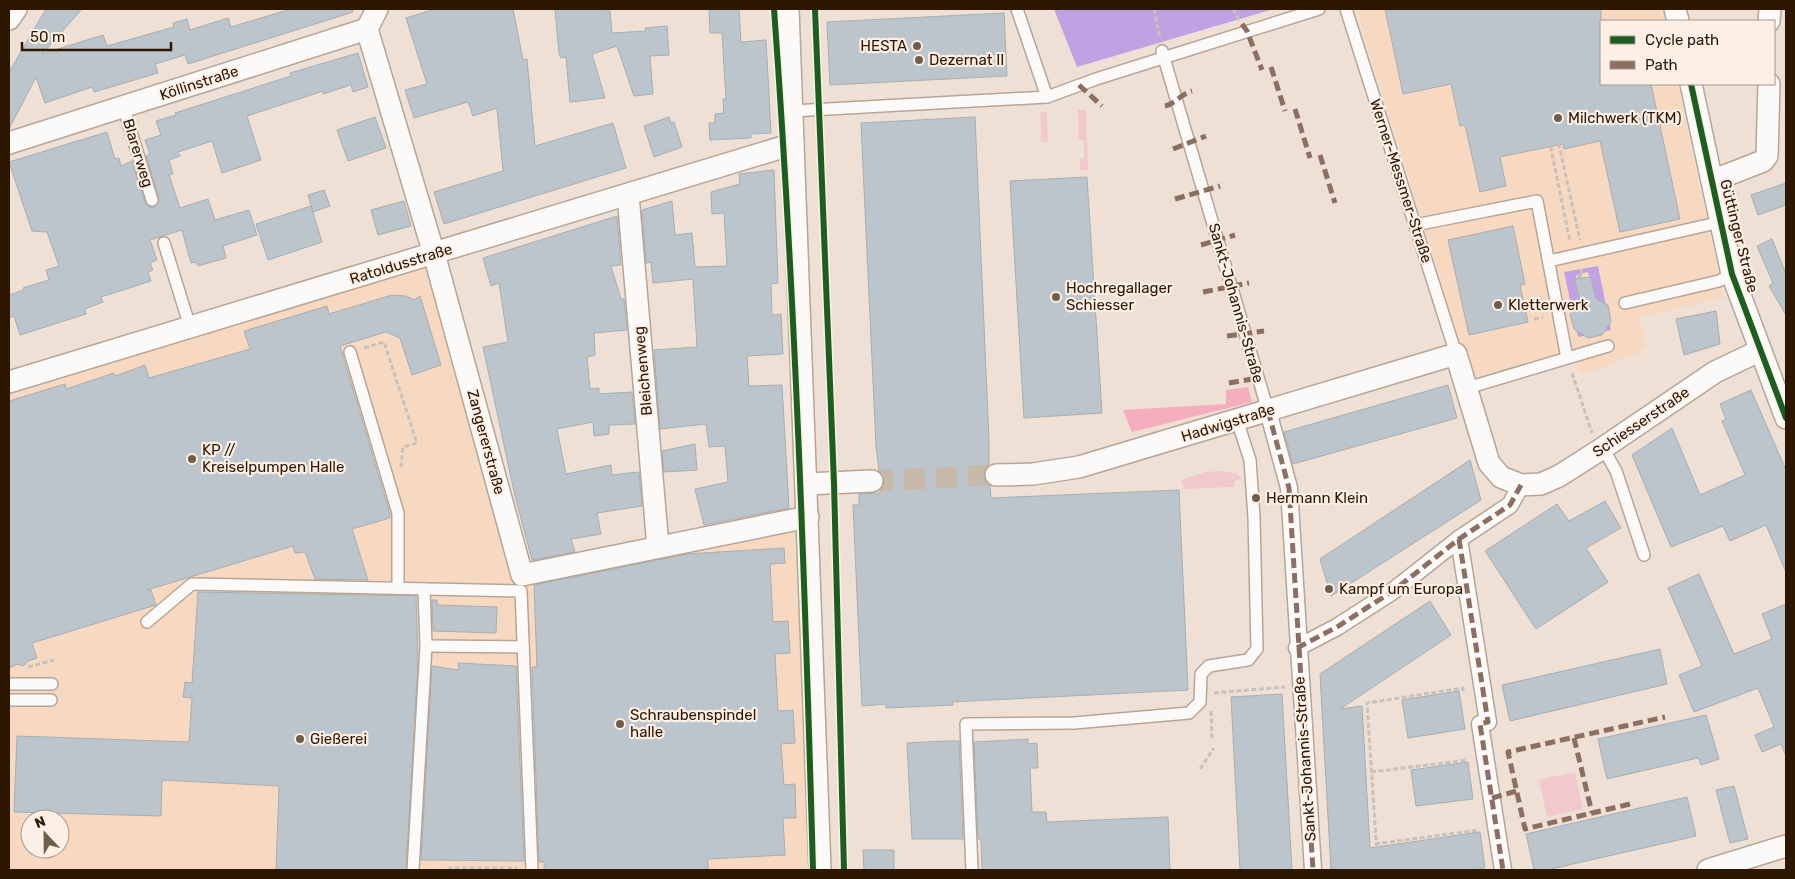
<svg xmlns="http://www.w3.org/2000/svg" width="1795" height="879" font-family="Rubik,sans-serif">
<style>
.built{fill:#f7d9c1;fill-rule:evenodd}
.green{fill:#f1c9cd}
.forest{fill:#f4aebd}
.water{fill:#c0a1e3;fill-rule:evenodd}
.building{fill:#bbc5cb;stroke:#a7aeb2}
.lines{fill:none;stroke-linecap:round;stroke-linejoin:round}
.minor-tunnel{stroke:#c7b8aa;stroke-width:21;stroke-dasharray:21 11;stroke-linecap:butt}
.service-casing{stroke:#b7a596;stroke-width:14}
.pedestrian-casing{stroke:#b7a596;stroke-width:19}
.minor-casing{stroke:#b7a596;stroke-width:24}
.path{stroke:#c9c1bc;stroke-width:3;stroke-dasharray:5 2.5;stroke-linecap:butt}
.service{stroke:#fcfaf9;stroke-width:11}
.pedestrian{stroke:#fcfaf9;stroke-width:16}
.minor{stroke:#fcfaf9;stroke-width:21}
.quiet{stroke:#8d6e63;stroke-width:5;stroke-dasharray:10 5;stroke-linecap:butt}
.cycleway-casing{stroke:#fcefe5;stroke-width:9}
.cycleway{stroke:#1b5e20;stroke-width:6}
.poi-dot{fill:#715d4c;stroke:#fcefe5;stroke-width:2}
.labels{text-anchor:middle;stroke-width:4.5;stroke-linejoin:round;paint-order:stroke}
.poi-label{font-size:15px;fill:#2d1602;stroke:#fcefe5;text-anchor:start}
.street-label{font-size:15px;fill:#2d1602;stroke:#fcefe5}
</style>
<rect width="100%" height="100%" fill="#eee0d4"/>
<g class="built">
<path d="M 1356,9 L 1661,9 L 1664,21 L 1601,21 L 1601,84 L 1677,84 L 1724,298 L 1639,318 L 1648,348 L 1626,359 L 1580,375 L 1572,351 L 1471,378 Z"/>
<path d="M 432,261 L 519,580 L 801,529 L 807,870 L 9,870 L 9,396 ZM 30,819 L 60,819 L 60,849 L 30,849 Z"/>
</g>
<g class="green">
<path d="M 1078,110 L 1086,110 L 1088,170 L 1080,170 L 1080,159 L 1084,158 L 1084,140 L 1079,140 Z"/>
<path d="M 1040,112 L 1047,112 L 1048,142 L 1041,142 Z"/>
<path d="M 1223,471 L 1237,474 L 1242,479 L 1234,481 L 1234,487 L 1184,489 L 1181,480 L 1205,472 Z"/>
<path d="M 1575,772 L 1583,809 L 1547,817 L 1539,780 Z"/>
</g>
<path class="forest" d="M 1248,387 L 1252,402 L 1132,432 L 1123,410 L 1226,404 L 1226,390 Z"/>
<g class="water">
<path d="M 1054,9 L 1274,9 L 1077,67 Z"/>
<path d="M 1598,266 L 1611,330 L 1578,337 L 1564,272 ZM 1588,272 L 1596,304 L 1578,294 L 1576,275 Z"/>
</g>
<g class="building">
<path d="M 46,9 L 82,9 L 42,54 L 103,35 L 107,46 L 174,27 L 173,23 L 187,19 L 190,30 L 228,18 L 231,27 L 291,9 L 352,9 L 353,12 L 188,64 L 185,55 L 155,64 L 158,73 L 94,92 L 92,87 L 45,103 L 36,77 L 9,129 L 9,72 Z"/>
<path d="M 435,9 L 513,9 L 523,60 L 527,59 L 535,146 L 613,123 L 626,168 L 444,224 L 434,192 L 503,171 L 497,108 L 473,116 L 468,102 L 414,118 L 405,90 L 427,84 L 406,18 Z"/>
<path d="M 555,9 L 604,9 L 604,11 L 610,11 L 612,33 L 646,31 L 645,28 L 667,26 L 669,55 L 650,56 L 653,94 L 634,96 L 617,46 L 592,54 L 605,98 L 570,102 L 566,57 L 561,58 L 559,54 Z"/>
<path d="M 709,9 L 739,9 L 741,42 L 766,40 L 771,133 L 751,134 L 751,138 L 710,140 L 709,123 L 715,123 L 715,114 L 724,113 L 723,99 L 726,99 L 722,33 L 710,33 Z"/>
<path d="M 1385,9 L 1601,9 L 1601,84 L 1651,84 L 1680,219 L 1620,232 L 1600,141 L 1564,149 L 1563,144 L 1500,157 L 1506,186 L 1480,192 L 1465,125 L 1460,126 L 1451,84 L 1403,94 Z"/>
<path d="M 1004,13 L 1007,76 L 830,85 L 827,22 Z"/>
<path d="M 358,53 L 368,87 L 353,92 L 351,85 L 323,94 L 323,91 L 247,116 L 261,160 L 222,173 L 212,141 L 178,152 L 180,156 L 169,160 L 173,174 L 169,175 L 180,208 L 208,199 L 215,220 L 249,210 L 257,235 L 223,246 L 226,258 L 198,266 L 196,262 L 191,263 L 182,230 L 150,240 L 157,260 L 150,263 L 153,270 L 148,272 L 151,281 L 101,297 L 103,302 L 85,309 L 86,314 L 20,335 L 14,316 L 9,318 L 9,295 L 24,290 L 23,288 L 49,280 L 46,270 L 59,266 L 47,232 L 32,231 L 9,162 L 107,132 L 115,159 L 119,158 L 121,166 L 132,161 L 145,203 L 150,207 L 155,207 L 159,198 L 146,156 L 150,154 L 145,140 L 161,135 L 156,121 L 176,115 L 175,113 L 291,76 L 290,73 Z"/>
<path d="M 375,117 L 386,148 L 348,161 L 337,130 Z"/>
<path d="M 669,117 L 671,123 L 674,122 L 682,147 L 654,157 L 644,126 Z"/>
<path d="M 975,117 L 989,441 L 989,464 L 985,470 L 984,476 L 990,486 L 991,498 L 1179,490 L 1188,690 L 952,702 L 953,705 L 886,708 L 886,704 L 862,706 L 853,505 L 859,505 L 859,494 L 880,493 L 884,481 L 879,471 L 876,446 L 861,123 Z"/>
<path d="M 774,170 L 778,283 L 771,284 L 772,315 L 781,314 L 783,354 L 747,356 L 749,386 L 782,385 L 789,508 L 704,525 L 695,489 L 728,482 L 725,446 L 709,447 L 706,424 L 660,429 L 654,350 L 697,347 L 693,279 L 653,283 L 651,262 L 646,263 L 642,210 L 672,201 L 675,235 L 692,233 L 695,267 L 727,266 L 724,213 L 712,214 L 711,192 L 740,184 L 739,174 Z"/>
<path d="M 1087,177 L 1102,413 L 1024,418 L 1010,181 Z"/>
<path d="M 1786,183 L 1786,205 L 1758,215 L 1751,195 Z"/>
<path d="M 324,190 L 330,206 L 313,212 L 308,195 Z"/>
<path d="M 404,201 L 411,226 L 378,235 L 371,210 Z"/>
<path d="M 311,206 L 322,242 L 268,260 L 256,224 Z"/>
<path d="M 617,216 L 621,265 L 611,266 L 621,299 L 624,299 L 627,330 L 594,333 L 595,355 L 587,357 L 590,389 L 599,388 L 599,394 L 632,392 L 635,424 L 609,425 L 609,434 L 594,436 L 593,422 L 557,429 L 566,474 L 611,465 L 612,475 L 639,472 L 642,506 L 597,513 L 601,534 L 571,539 L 575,552 L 532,560 L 515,496 L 483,347 L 508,342 L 499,283 L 491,286 L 483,258 Z"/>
<path d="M 1513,226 L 1525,284 L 1520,285 L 1528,322 L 1469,335 L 1448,240 Z"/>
<path d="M 1772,239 L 1786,274 L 1786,315 L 1769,286 L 1773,283 L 1757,246 Z"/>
<path d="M 1591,277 L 1596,299 L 1608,305 L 1611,322 L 1602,335 L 1588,338 L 1574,329 L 1570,314 L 1580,303 L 1575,279 Z"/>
<path d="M 392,295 L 406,296 L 414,300 L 420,296 L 441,365 L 412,375 L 400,338 L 386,332 L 340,346 L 390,514 L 390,518 L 352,529 L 368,580 L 315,579 L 305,552 L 295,553 L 293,546 L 147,590 L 151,590 L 156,605 L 32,643 L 37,658 L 28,661 L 23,666 L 18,664 L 9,668 L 9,401 L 65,384 L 66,389 L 114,373 L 115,376 L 145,365 L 149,378 L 250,349 L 244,331 L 327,306 L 329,314 Z"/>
<path d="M 1716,311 L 1720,344 L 1684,355 L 1676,319 Z"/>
<path d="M 1448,385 L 1457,418 L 1293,464 L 1284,432 Z"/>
<path d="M 1751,390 L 1786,470 L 1786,572 L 1766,525 L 1730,541 L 1723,526 L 1671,547 L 1632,455 L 1672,428 L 1700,495 L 1745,475 L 1722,421 L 1726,419 L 1720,404 Z"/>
<path d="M 695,444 L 697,470 L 664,472 L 662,451 Z"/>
<path d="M 1470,460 L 1481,500 L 1331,596 L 1320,559 Z"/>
<path d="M 1605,501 L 1621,528 L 1586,548 L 1608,582 L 1536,629 L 1485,551 L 1557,504 L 1569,521 Z"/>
<path d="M 784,548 L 785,563 L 770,564 L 773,622 L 788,621 L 790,653 L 775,654 L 778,711 L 793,710 L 795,743 L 781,744 L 784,785 L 795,784 L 796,818 L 783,818 L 785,855 L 708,859 L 708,870 L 544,870 L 544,862 L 539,862 L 532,667 L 537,667 L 534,585 L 687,554 Z"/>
<path d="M 1699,574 L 1734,654 L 1772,639 L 1762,614 L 1786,604 L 1786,756 L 1781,744 L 1762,752 L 1755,735 L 1774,727 L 1758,688 L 1694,712 L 1679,675 L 1702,666 L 1668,588 Z"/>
<path d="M 198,592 L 416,596 L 418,663 L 406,870 L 276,870 L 279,786 L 162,780 L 161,816 L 14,812 L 17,736 L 189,742 L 192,698 L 183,697 L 185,682 L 192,683 Z"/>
<path d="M 432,600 L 437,600 L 437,605 L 497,607 L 496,633 L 433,631 Z"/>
<path d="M 1430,601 L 1451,635 L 1340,709 L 1362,706 L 1370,848 L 1480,832 L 1485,868 L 1472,870 L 1331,870 L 1320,674 Z"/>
<path d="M 1660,649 L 1667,684 L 1510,721 L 1502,685 Z"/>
<path d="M 458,663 L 516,666 L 524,861 L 421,860 L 432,666 L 459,670 Z"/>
<path d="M 1459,691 L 1465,729 L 1408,738 L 1402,700 Z"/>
<path d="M 1282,694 L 1292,870 L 1240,870 L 1231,697 Z"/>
<path d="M 1706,715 L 1719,759 L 1701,765 L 1698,758 L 1607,779 L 1598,739 Z"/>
<path d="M 1028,739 L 1028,744 L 1037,743 L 1038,768 L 1030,768 L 1032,812 L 1046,812 L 1047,822 L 1168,817 L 1170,870 L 982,870 L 981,839 L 978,839 L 974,742 Z"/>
<path d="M 945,741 L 959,741 L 963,839 L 912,839 L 907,743 Z"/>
<path d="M 1468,762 L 1473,799 L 1416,806 L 1411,770 Z"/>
<path d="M 1734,786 L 1748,839 L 1730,843 L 1716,790 Z"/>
<path d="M 1687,797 L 1696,836 L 1547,870 L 1534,870 L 1526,834 Z"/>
<path d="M 863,850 L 894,850 L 894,870 L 864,870 Z"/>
</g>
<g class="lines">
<path class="minor-tunnel" d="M 872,481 L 996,475"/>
<g class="service-casing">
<g id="service">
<path d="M 1017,9 L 1047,97"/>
<path d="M 1346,9 L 1456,354"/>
<path d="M 1162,51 L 1268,411"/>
<path d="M 123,106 L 152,200"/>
<path d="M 792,111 L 1047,97 L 1096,79 L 1319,9"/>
<path d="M 1415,225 L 1537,201 L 1567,358"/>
<path d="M 164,243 L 190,327"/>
<path d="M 1549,261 L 1721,222"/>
<path d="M 1625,303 L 1719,281 L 1732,274"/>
<path d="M 350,352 L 398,513 L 398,588"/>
<path d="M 1467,388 L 1608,346"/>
<path d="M 1603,448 L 1616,471 L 1644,555"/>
<path d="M 147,622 L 192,584 L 521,591 L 532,870"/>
<path d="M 426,646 L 523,647"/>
<path d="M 9,684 L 52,684"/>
<path d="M 9,700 L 51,700"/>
<path d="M 413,870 L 426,646 L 424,589"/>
<path d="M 972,870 L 966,724 L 1074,723 L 1189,713 L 1200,702 L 1201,674 L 1209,666 L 1248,660 L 1257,649 L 1254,517 L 1250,460 L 1237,420"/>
</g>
</g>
<g class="pedestrian-casing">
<g id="pedestrian">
<path d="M 1268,411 L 1289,488 L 1313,870"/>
<path d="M 1459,539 L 1488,722 L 1480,724 L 1503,870"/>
<path d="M 1297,648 L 1337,627 L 1393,591 L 1459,539 L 1510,505 L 1521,485"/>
</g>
</g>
<g class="minor-casing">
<g id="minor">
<path d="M 788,9 L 820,870"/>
<path d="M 1675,9 L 1678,21"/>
<path d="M 9,19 L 16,9"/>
<path d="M 1769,21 L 1770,9"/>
<path d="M 367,29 L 434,254 L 522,575 L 808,517"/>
<path d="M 1691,84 L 1732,274 L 1786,418"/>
<path d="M 9,143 L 367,29 L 377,9"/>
<path d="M 1712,181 L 1763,161 L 1767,156 L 1769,84"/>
<path d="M 628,195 L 658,547"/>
<path d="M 9,382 L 793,144"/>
<path d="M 996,475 L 1033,474 L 1079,467 L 1456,354 L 1489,463 L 1501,477 L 1521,485 L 1541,484 L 1559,476 L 1603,448 L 1715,372 L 1759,351"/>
<path d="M 807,484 L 872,481"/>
<path d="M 1708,870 L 1786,846"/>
</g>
</g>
<g class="path">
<path d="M 1154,9 L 1160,38"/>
<path d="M 1233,9 L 1239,20"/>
<path d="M 1557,136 L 1580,240"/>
<path d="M 1549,139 L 1570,241"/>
<path d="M 1579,278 L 1579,276 L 1582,275 L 1581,269"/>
<path d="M 1534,319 L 1543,317"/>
<path d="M 364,348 L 384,342 L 417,443 L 403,447 L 401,467"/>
<path d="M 1572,373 L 1592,433"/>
<path d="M 28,667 L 54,660"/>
<path d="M 1214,693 L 1285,687"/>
<path d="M 1211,711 L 1212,738"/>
<path d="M 1200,769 L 1214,748"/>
<path d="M 1371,772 L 1467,760"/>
<path d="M 1375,844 L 1479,830"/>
<path d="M 448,870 L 450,868 L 517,868"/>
<path d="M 1378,870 L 1367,703 L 1463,688 L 1463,691"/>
</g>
<use href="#service" class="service"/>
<use href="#pedestrian" class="pedestrian"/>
<use href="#minor" class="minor"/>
<g class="quiet">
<path d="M 1242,24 L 1247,31 L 1262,70"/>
<path d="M 1271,67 L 1285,111"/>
<path d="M 1079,85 L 1102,106"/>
<path d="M 1165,106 C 1175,104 1181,94 1192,91"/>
<path d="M 1295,109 L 1310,158"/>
<path d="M 1173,149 L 1206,136"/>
<path d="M 1320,155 L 1335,203"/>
<path d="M 1175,199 L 1220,186"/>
<path d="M 1201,245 L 1235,235"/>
<path d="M 1203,292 L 1249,283"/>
<path d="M 1227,336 L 1264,331"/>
<path d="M 1229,383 L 1258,378"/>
<path d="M 1268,411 L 1289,488 L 1313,870"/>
<path d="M 1459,539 L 1488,722 L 1480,724 L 1503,870"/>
<path d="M 1297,648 L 1337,627 L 1393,591 L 1459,539 L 1510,505 L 1521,485"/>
<path d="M 1574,738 L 1592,813"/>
<path d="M 1492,798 L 1517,791"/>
<path d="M 1630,804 L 1525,829 L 1508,752 L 1665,717"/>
</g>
<g class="cycleway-casing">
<g id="cycleway">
<path d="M 774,9 C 795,295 805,583 813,870"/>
<path d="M 815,9 L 834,483 L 844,870"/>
<path d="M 1691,84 L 1732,274 L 1786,418"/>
</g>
</g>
<use href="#cycleway" class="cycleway"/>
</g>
<g class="poi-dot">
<circle cx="917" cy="46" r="5"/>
<circle cx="919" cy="60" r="5"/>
<circle cx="1558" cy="118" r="5"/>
<circle cx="1056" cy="297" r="5"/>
<circle cx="1498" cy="305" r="5"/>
<circle cx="192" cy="459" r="5"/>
<circle cx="1256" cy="498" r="5"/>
<circle cx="1329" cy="589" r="5"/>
<circle cx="620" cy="724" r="5"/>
<circle cx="300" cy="739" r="5"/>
</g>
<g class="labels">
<g class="poi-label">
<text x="907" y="51" text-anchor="end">HESTA</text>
<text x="929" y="65">Dezernat II</text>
<text x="1568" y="123">Milchwerk (TKM)</text>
<text x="1066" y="293">Hochregallager<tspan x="1066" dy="17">Schiesser</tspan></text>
<text x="1508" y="310">Kletterwerk</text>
<text x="202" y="455">KP //<tspan x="202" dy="17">Kreiselpumpen Halle</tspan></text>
<text x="1266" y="503">Hermann Klein</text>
<text x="1339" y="594">Kampf um Europa</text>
<text x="630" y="720">Schraubenspindel<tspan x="630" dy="17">halle</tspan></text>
<text x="310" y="744">Gießerei</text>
</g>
<g class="street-label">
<text transform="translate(199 83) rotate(-18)" y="5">Köllinstraße</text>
<text transform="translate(138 153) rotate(73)" y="5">Blarerweg</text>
<text transform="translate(1401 181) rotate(72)" y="5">Werner-Messmer-Straße</text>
<text transform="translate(1739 236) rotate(76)" y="5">Güttinger Straße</text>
<text transform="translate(401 264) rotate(-17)" y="5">Ratoldusstraße</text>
<text transform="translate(1236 303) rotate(74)" y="5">Sankt-Johannis-Straße</text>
<text transform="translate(643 371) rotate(-95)" y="5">Bleichenweg</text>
<text transform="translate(1641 422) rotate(-34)" y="5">Schiesserstraße</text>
<text transform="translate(1228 423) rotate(-17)" y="5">Hadwigstraße</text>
<text transform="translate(486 442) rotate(75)" y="5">Zangererstraße</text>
<text transform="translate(1305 759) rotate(-94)" y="5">Sankt-Johannis-Straße</text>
</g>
</g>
<rect width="1795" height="879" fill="none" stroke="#2d1602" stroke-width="20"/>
<rect x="1600" y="20" width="175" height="65" fill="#fcefe5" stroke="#a9988a"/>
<rect x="1610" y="36" width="25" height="8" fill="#1b5e20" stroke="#a9988a"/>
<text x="1645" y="45" font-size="15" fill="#2d1602">Cycle path</text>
<rect x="1610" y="61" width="25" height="8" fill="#8d6e63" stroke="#a9988a"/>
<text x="1645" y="70" font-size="15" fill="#2d1602">Path</text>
<g transform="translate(45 834) rotate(338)"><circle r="24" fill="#fcefe5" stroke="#a9988a"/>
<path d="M0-4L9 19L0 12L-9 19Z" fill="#715d4c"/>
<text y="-8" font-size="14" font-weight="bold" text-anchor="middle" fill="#2d1602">N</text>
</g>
<path d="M22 42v8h149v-8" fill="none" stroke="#2d1602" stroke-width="2.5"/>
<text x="30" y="42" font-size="15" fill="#2d1602" stroke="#fcefe5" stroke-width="4" paint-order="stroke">50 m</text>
</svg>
